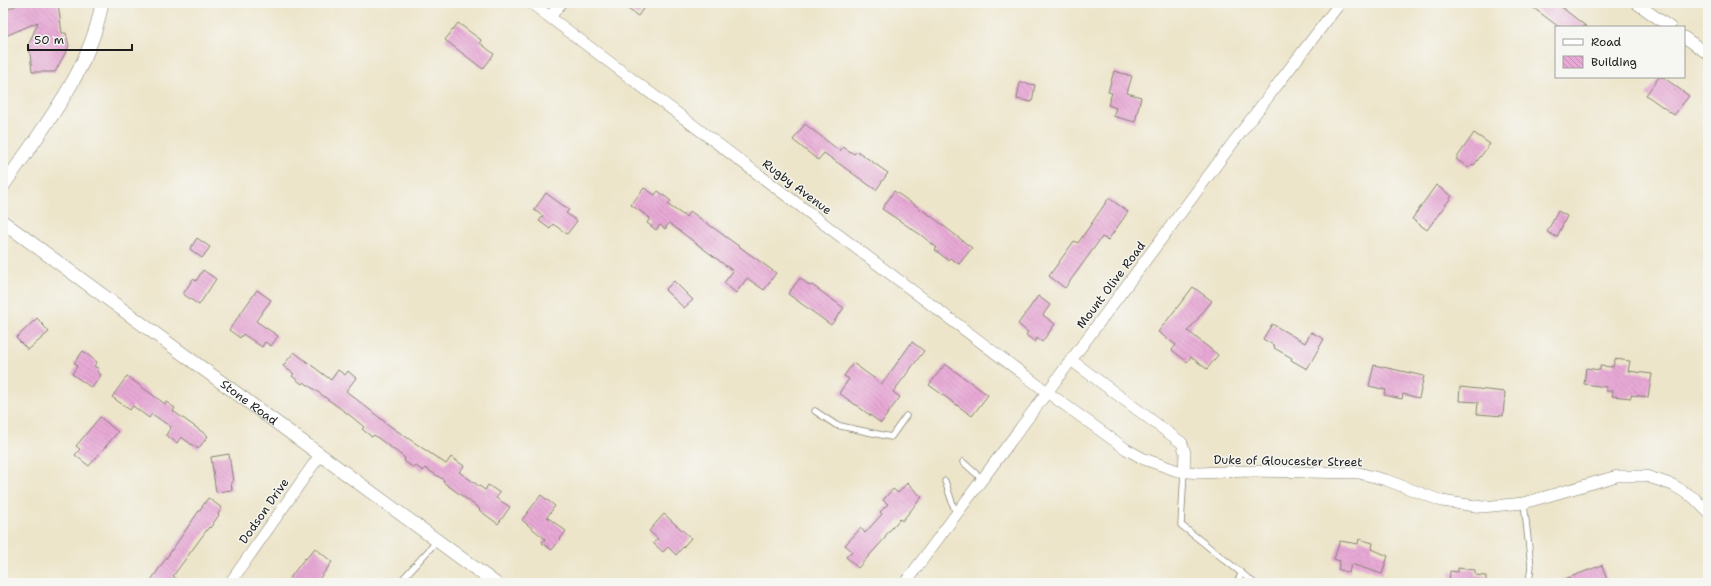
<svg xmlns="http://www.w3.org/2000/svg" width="1711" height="586" font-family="'Shantell Sans',sans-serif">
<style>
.building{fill:url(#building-back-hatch)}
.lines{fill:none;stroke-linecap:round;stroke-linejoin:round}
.service-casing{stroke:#848073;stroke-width:7}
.minor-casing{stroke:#848073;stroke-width:12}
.tertiary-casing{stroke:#848073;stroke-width:14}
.service{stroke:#fff;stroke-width:5.5}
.minor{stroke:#fff;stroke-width:11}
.tertiary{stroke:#fff;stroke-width:13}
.labels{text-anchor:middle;stroke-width:3;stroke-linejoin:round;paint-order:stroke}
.street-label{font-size:12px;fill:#1c1c1c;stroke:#f6f6f2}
</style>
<defs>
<pattern id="building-back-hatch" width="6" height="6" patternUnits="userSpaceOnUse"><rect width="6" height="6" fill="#e7a8d5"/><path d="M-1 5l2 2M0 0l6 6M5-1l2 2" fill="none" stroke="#c690b6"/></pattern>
</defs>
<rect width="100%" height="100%" fill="#f6f6f2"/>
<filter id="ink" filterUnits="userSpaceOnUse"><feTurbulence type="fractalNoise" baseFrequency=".025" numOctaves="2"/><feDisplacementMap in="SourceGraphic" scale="8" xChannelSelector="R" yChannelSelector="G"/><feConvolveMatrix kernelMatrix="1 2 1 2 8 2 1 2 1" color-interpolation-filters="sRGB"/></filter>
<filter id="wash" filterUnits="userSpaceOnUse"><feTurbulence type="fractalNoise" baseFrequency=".012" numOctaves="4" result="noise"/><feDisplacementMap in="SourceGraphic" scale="16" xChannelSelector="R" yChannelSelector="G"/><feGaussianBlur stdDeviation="0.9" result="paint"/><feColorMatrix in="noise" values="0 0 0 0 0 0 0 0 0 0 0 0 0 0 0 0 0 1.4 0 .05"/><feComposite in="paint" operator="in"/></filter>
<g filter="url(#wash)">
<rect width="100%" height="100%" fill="#ede5ca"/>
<g id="blocks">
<g class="building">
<path d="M 22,3 L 58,3 L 62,33 L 66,33 L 69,46 L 55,72 L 32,72 L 29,44 L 38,22 L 3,37 L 3,11 Z"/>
<path d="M 619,3 L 647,3 L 638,16 Z"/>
<path d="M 1527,3 L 1556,3 L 1587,27 L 1559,27 Z"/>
<path d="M 458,23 L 481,40 L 480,43 L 494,54 L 483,69 L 445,40 Z"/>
<path d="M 1114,71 L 1132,76 L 1127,93 L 1141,97 L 1135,122 L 1113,116 L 1116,108 L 1108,105 L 1112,93 L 1108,92 Z"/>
<path d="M 1659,77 L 1663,77 L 1689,96 L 1674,115 L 1646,95 Z"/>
<path d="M 1020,82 L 1035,85 L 1032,102 L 1017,99 Z"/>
<path d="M 805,124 L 840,151 L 843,147 L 854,154 L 857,151 L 888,173 L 876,190 L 824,153 L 818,160 L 793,140 Z"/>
<path d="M 1474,133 L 1490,144 L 1474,165 L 1472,164 L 1469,168 L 1456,159 Z"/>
<path d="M 1436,185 L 1452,196 L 1427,230 L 1412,219 Z"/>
<path d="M 644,188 L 655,195 L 658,191 L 671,201 L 668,205 L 686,217 L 690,211 L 776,273 L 764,290 L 747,278 L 736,293 L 724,283 L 733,271 L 669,223 L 665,229 L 660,225 L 656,230 L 647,223 L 650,218 L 631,205 Z"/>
<path d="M 894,191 L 931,216 L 972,248 L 959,264 L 950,258 L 948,260 L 935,250 L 937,248 L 921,235 L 882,209 Z"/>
<path d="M 546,193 L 569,210 L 566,213 L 577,221 L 567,234 L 553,224 L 550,229 L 539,221 L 543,216 L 534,210 Z"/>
<path d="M 1109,198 L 1128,212 L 1108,240 L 1102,237 L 1065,288 L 1049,276 L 1074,241 L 1078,243 Z"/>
<path d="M 1558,211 L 1567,216 L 1557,237 L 1547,232 Z"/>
<path d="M 197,238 L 210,247 L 202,258 L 190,249 Z"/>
<path d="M 203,270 L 216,279 L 199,305 L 183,294 L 193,279 L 196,281 Z"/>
<path d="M 800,278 L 810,286 L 812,285 L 844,308 L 831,325 L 788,294 Z"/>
<path d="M 674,281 L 693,300 L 684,308 L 665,290 Z"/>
<path d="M 1193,287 L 1212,301 L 1188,331 L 1218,355 L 1207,369 L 1191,357 L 1187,362 L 1172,350 L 1176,345 L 1158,332 Z"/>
<path d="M 257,290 L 271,300 L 256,321 L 278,336 L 271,346 L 265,342 L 262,347 L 243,334 L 240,338 L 229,330 Z"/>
<path d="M 1038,296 L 1050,305 L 1043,315 L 1055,324 L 1042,342 L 1037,338 L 1035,342 L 1026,335 L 1028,332 L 1018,324 Z"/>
<path d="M 37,318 L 49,332 L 28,350 L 16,338 Z"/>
<path d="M 1272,324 L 1305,343 L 1311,332 L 1324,339 L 1307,369 L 1291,360 L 1292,358 L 1274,348 L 1275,346 L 1263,339 Z"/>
<path d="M 912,342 L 924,351 L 893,392 L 900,397 L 881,423 L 839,393 L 849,379 L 844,376 L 853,363 L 882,384 Z"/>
<path d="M 83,351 L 97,362 L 94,366 L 99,369 L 97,372 L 101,375 L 92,388 L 72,374 L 77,366 L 74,363 Z"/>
<path d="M 294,352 L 331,380 L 338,370 L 345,375 L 348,371 L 356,378 L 346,391 L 390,426 L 446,464 L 451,457 L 464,466 L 459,472 L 485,490 L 488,485 L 500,493 L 496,498 L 510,507 L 498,524 L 479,510 L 480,509 L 443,482 L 444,480 L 425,468 L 423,471 L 416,466 L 414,468 L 404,461 L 405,458 L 374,435 L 372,437 L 362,429 L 364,427 L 352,417 L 304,382 L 302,384 L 292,376 L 294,374 L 283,366 Z"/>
<path d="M 1615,359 L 1630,361 L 1628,371 L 1652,374 L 1648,397 L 1631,395 L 1631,398 L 1612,396 L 1613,391 L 1606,391 L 1606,387 L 1584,384 L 1586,368 L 1600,370 L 1600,366 L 1613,367 Z"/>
<path d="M 945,364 L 988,395 L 972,416 L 929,385 Z"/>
<path d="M 1374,365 L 1424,376 L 1419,398 L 1403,394 L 1402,399 L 1384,395 L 1386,390 L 1369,386 Z"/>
<path d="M 127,376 L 165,404 L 166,402 L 175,408 L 173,411 L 208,436 L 198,449 L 181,437 L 177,443 L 166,435 L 171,427 L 152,414 L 149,418 L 133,406 L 130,410 L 112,397 Z"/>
<path d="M 1460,387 L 1505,392 L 1503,416 L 1477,414 L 1478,402 L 1459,401 Z"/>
<path d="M 100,417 L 118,432 L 89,466 L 75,455 L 80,449 L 76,446 Z"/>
<path d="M 229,454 L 233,482 L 231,482 L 232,490 L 216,492 L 211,457 Z"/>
<path d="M 907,483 L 922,497 L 902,521 L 900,519 L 885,536 L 886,537 L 858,568 L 846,557 L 852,551 L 845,545 L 861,528 L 865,533 L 882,514 L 880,512 L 888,504 L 883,500 L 893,489 L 898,493 Z"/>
<path d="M 541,495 L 555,506 L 547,517 L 566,531 L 552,550 L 542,543 L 545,539 L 522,520 Z"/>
<path d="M 208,498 L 222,508 L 218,514 L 219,515 L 210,528 L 209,527 L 173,576 L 182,583 L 149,583 Z"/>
<path d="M 664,514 L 691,538 L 676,555 L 668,547 L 663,552 L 653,543 L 658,539 L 649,531 Z"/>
<path d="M 1359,539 L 1373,543 L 1372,549 L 1388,556 L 1382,574 L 1351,564 L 1349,573 L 1338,569 L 1340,561 L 1334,559 L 1340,541 L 1358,544 Z"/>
<path d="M 315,548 L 332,562 L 316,583 L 286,583 L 305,558 L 306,559 Z"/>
<path d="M 1602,565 L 1608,583 L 1557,583 L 1557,582 Z"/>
<path d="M 1458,568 L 1475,570 L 1475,575 L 1486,576 L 1486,583 L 1449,583 L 1450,571 L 1458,572 Z"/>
</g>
</g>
</g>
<g filter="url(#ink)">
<use href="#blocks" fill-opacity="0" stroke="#848073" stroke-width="1"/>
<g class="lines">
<g class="service-casing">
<g id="service">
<path d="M 815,411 L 836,425 L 891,437 L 906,416"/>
<path d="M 963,462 L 982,479"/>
<path d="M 1184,471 L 1181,525 L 1254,583"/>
<path d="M 945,481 L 956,514"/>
<path d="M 1524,503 L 1531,566 L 1529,583"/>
<path d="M 399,583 L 437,541"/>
<path d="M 1237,583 L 1241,574"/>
</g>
</g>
<g class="minor-casing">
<g id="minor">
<path d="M 531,3 L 1047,392 L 1126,449 L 1144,459 L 1178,471 L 1199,473 L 1248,471 L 1359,473 L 1386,480 L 1442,501 L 1482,507 L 1524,503 L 1617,476 L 1646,476 L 1673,485 L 1694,498 L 1708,512"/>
<path d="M 1636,3 L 1670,27"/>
<path d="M 550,17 L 561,3"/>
<path d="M 1684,37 L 1708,54"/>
<path d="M 1071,360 L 1182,443 L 1185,453 L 1184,471"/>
<path d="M 230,583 L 320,455"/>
<path d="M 905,583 L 1232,144 L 1340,3"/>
</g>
</g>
<g class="tertiary-casing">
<g id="tertiary">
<path d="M 3,186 C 42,129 90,72 102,3"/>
<path id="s1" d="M 3,222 L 495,583"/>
</g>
</g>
<use href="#service" class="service"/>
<use href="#minor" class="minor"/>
<use href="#tertiary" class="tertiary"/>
</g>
</g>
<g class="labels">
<g class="street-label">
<text transform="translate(797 187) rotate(37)" y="4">Rugby Avenue</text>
<text transform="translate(1111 285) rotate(-53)" y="4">Mount Olive Road</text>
<text dy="4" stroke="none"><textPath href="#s1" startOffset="305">Stone Road</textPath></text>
<text transform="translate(1288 461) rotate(1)" y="4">Duke of Gloucester Street</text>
<text transform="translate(264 511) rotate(-55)" y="4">Dodson Drive</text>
</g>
</g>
<rect width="1711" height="586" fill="none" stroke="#f6f6f2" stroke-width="16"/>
<rect x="1555" y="26" width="130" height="52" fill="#f6f6f2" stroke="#9f9f9c"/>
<rect x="1563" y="39" width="20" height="6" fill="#ffffff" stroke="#9f9f9c"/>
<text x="1591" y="46" font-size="12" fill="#1c1c1c">Road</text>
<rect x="1563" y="56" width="20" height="12" fill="url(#building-back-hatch)" stroke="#9f9f9c"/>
<text x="1591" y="66" font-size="12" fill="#1c1c1c">Building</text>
<path d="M28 44v6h104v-6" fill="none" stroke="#1c1c1c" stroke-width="2"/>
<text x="34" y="44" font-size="12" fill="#1c1c1c" stroke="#f6f6f2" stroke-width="3" paint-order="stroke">50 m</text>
</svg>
